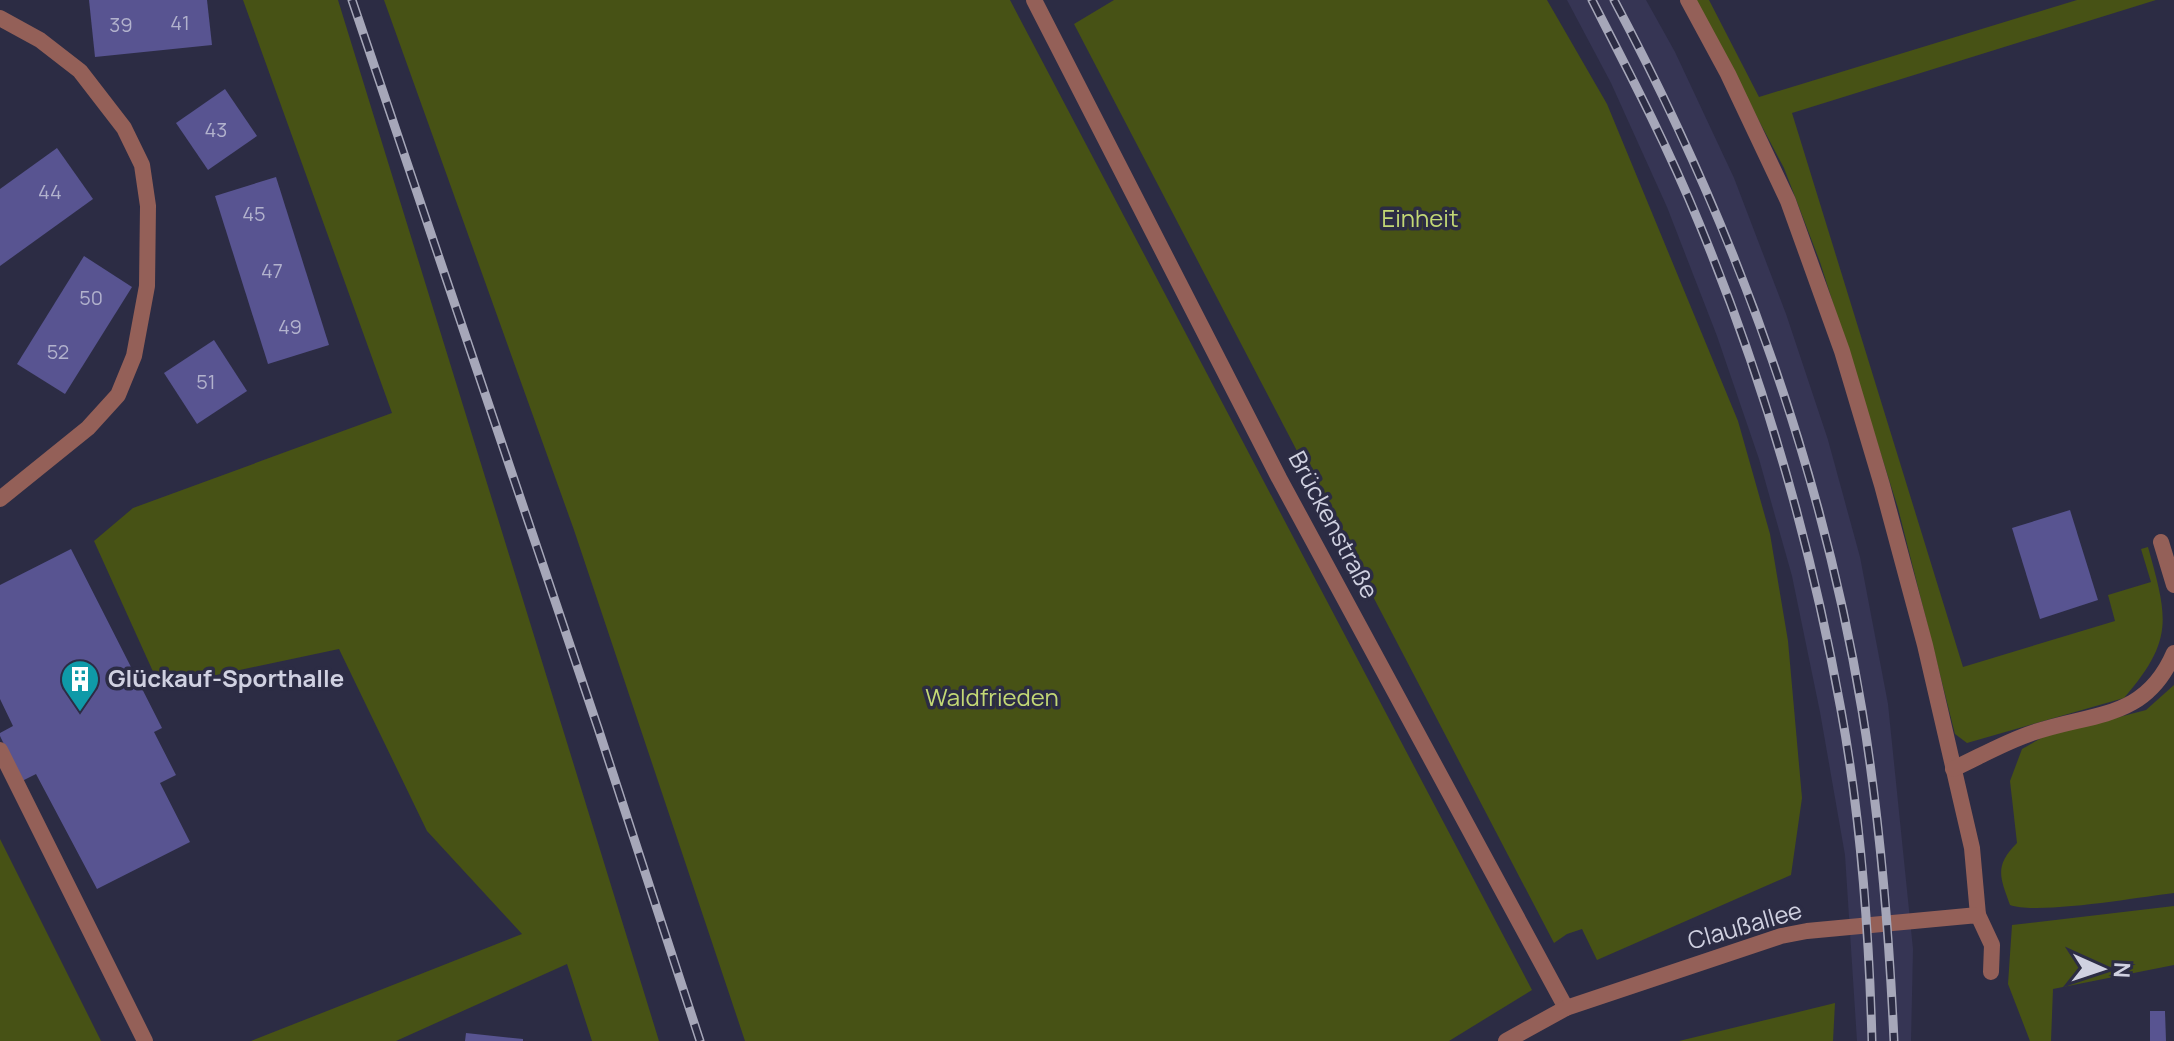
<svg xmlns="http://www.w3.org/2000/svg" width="2174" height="1041" font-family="Manrope,sans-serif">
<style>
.built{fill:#363554}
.green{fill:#475215}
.building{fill:#585491}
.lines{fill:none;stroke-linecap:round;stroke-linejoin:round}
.service{stroke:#946058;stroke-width:16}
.minor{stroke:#946058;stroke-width:16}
.rail-casing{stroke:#a6a7b9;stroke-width:9}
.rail{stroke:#2c2c44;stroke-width:6;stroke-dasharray:18;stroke-linecap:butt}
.labels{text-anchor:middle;stroke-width:7;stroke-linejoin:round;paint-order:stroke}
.number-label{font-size:20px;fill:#b2b2cd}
.park-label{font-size:24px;fill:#c3d875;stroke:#2c2c44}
.street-label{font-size:24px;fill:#d0d1e1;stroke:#2c2c44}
.poi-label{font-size:24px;font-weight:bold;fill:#d0d1e1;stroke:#2c2c44;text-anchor:start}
</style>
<rect width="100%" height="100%" fill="#2c2c44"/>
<path class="built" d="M 1567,0 L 1646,0 L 1675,52 L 1734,178 L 1786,314 L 1828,440 L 1860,557 L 1888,704 L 1913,949 L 1911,1041 L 1857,1041 L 1845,855 L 1820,712 L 1792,576 L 1759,459 L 1717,336 L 1667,207 L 1611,83 Z"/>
<g class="green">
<path d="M 243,0 L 338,0 L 659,1041 L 592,1041 L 567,964 L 396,1041 L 251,1041 L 522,934 L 427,831 L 339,649 L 160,687 L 94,541 L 133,508 L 392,413 Z"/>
<path d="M 384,0 L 1010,0 L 1532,990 L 1449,1041 L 745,1041 L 574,530 Z"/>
<path d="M 1114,0 L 1547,0 L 1607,104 L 1738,421 L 1770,534 L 1788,641 L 1802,798 L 1791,875 L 1597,960 L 1582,929 L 1567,934 L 1554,943 L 1074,24 Z"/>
<path d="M 1695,0 L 1709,0 L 1759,97 L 2077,0 L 2156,0 L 1792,113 L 1963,667 L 2115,621 L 2108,595 L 2151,582 L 2141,549 L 2148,547 C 2168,619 2174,640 2124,698 L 1967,743 L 1955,734 L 1898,508 L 1820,262 L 1784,168 Z"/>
<path d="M 2174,685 L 2174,893 C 2140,897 2038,915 2010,905 C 2000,877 1994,866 2017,843 L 2010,781 L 2022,749 L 2043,737 L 2146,710 Z"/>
<path d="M 0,839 L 101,1041 L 0,1041 Z"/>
<path d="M 2174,906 L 2174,965 L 2053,989 L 2051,1041 L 2030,1041 L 2008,984 L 2012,925 Z"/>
<path d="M 1835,1003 L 1833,1041 L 1679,1041 Z"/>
</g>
<g class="building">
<path d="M 89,0 L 207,0 L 212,45 L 95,57 Z"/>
<path d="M 225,89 L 257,136 L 208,170 L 176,123 Z"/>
<path d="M 57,148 L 93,199 L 0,266 L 0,189 Z"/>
<path d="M 276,177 L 329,345 L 268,364 L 215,196 Z"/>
<path d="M 84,256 L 132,287 L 65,394 L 17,364 Z"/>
<path d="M 214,340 L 247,391 L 197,424 L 164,373 Z"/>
<path d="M 2070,510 L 2098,600 L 2040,619 L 2012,528 Z"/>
<path d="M 71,549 L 162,728 L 154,732 L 176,775 L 160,783 L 190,842 L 97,889 L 36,774 L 22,781 L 0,736 L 0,733 L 13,726 L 0,699 L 0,585 Z"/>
<path d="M 2150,1011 L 2165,1011 L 2166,1041 L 2150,1041 Z"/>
<path d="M 466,1033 L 523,1039 L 523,1041 L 465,1041 Z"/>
</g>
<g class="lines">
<g class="service">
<path d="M 1034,0 L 1279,478 L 1566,1008"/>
<path d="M 1688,0 L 1728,74 L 1788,201 L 1842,351 L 1882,485 L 1925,645 L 1972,848 L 1978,915"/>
<path d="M 2161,542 L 2174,585"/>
<path d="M 0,750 L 145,1041"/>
<path d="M 1953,769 C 1979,757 2005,742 2032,733 C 2092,712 2145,721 2174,653"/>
</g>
<g class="minor">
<path d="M 0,18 L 40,40 L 80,71 L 124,128 L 142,165 L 148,206 L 147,286 L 134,356 L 118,395 L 88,428 L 0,499"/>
<path d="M 1506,1041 L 1566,1008 L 1781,936 L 1807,931 L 1978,915 L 1992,945 L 1991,972"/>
</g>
<g class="rail-casing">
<g id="rail">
<path d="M 352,0 L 598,728 L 700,1041"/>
<path d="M 1592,0 C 1630,74 1668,147 1699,223 C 1764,380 1811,544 1841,710 C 1861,819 1869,931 1872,1041"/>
<path d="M 1614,0 C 1732,222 1821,462 1862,710 C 1880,820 1889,931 1894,1041"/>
</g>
</g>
<use href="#rail" class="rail"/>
</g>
<defs>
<g id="building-pin" transform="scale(2)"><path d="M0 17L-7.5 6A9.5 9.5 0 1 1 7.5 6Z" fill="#0f9aa8" stroke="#2c2c44"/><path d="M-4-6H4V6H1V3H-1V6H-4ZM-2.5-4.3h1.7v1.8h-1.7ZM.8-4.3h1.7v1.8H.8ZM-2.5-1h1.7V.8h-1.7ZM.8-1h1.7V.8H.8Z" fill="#fff"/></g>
</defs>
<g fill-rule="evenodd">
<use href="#building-pin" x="80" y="679"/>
</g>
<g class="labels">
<g class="number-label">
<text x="180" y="30">41</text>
<text x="121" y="32">39</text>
<text x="216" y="137">43</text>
<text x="50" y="199">44</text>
<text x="254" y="221">45</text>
<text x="272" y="278">47</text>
<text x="91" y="305">50</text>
<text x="290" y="334">49</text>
<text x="58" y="359">52</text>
<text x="206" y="389">51</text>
</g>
<g class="park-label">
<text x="1420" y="227">Einheit</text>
<text x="992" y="706">Waldfrieden</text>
</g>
<g class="street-label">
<text transform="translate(1333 525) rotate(62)" y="8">Brückenstraße</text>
<text transform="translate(1745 926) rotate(-16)" y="8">Claußallee</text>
</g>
<g class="poi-label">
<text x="108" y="687">Glückauf-Sporthalle</text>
</g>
</g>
<g transform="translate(2102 969) rotate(93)" stroke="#2c2c44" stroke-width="6" paint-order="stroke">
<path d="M0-6L14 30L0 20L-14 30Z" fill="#d0d1e1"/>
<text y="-12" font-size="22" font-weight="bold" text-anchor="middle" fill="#d0d1e1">N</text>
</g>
</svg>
